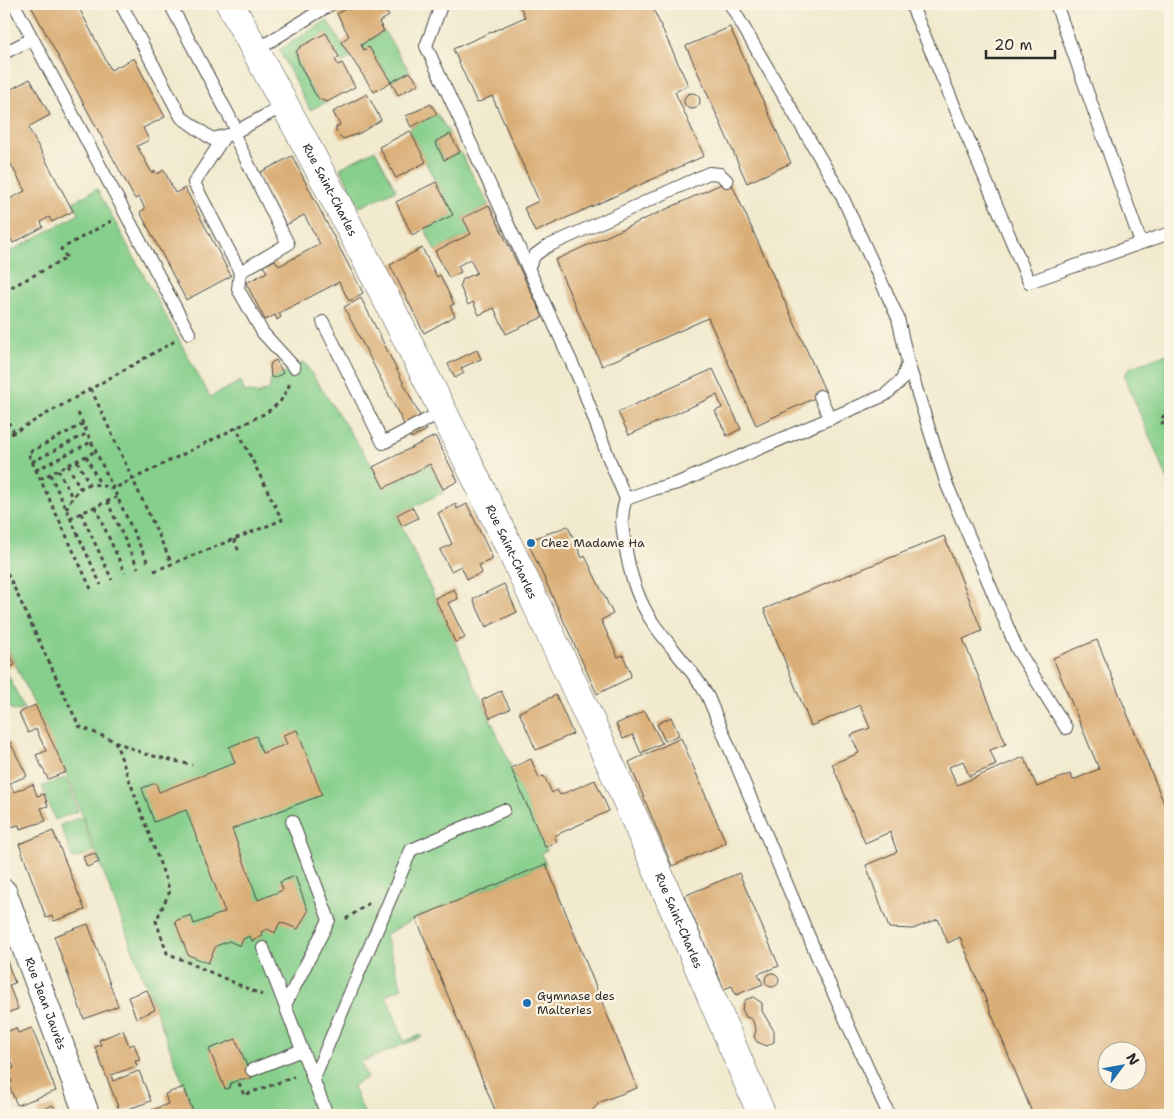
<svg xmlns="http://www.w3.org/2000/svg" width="1174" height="1119" font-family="'Shantell Sans',sans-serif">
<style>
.green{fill:#86cf8c;stroke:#587d5c}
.building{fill:#daae77;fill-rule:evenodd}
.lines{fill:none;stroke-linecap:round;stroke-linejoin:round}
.lane-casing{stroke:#494844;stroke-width:14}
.street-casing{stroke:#494844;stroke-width:27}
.secondary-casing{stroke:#494844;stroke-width:29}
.path{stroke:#494844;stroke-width:3;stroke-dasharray:4 4;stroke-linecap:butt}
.lane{stroke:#fff;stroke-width:12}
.street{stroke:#fff;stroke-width:25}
.secondary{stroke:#fff;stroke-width:28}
.poi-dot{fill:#1f6fb2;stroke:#fcf5e5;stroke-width:2}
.labels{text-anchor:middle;stroke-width:4.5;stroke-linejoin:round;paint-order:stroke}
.street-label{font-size:12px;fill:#2b2b2b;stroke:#fcf5e5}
.poi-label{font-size:12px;fill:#2b2b2b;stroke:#fcf5e5;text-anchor:start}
</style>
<rect width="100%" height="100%" fill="#fcf5e5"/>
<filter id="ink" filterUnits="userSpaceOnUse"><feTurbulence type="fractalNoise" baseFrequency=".02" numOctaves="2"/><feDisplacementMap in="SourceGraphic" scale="10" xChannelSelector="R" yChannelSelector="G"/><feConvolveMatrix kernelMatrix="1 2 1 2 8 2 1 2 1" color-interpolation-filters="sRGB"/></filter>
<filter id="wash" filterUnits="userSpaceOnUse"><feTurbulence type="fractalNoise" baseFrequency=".0096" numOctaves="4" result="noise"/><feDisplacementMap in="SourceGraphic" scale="20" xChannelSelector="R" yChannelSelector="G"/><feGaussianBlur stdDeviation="1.12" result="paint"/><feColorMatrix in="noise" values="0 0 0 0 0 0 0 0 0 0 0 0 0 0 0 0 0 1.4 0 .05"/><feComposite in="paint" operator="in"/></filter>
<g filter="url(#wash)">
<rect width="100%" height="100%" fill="#f1eacf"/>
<g class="green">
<path d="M 327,20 L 351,58 L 342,63 L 326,33 L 298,49 L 296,52 C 299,67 310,92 322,101 L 329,101 L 310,110 L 279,50 Z"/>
<path d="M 384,31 L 410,72 L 391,82 L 369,47 L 364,50 L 361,45 Z"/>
<path d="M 437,114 L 450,134 L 435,142 L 444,160 L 460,152 L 489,205 L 463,218 L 471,234 L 435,251 L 425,229 L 452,215 L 410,131 L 411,127 Z"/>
<path d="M 375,150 L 396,190 L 360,207 L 340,168 Z"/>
<path d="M 97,189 L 210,397 L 241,381 L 244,391 L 257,393 L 259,396 L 259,393 L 269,390 L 271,379 L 304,362 L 373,467 L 383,488 L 430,464 L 444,492 L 397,515 L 490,718 L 543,840 L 547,850 L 541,853 L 546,864 L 416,918 L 385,935 L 402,988 L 386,995 L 404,1041 L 421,1035 L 422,1037 L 361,1062 L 367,1078 L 356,1083 L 353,1087 L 365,1115 L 195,1115 L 67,775 L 4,640 L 4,255 L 79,214 L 73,202 Z"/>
<path d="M 1170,353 L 1170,485 L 1124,376 L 1129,368 Z"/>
<path d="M 7,673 L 24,708 L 17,711 L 11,709 L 4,694 L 4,674 Z"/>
<path d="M 66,778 L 78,811 L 55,820 L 42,786 Z"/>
<path d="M 82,817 L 94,851 L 73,859 L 60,825 Z"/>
</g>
<g id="blocks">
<g class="building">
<path d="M 30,4 L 77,4 L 111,70 L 134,58 L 165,117 L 143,128 L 149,140 L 137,146 L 152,173 L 155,171 L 157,174 L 164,170 L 175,193 L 185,188 L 231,276 L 186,300 L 140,212 L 145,209 L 139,197 L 135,199 Z"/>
<path d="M 353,4 L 367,4 L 370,8 L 381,4 L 389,16 L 379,22 L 384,31 L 361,45 L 364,50 L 369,47 L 391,82 L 374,92 L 341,42 L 349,36 L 337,14 Z"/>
<path d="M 519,4 L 651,4 L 688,85 L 675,92 L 704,156 L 535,232 L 524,208 L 539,201 L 492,96 L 477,103 L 453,49 L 525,17 Z"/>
<path d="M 730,27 L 791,163 L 747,183 L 686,46 Z"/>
<path d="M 326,33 L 339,57 L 335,59 L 338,65 L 342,63 L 355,87 L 327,102 L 319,99 L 314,92 L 299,63 L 296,52 L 300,47 Z"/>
<path d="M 410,72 L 419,84 L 398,95 L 391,82 Z"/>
<path d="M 30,79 L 50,115 L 30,126 L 29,129 L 73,211 L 52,222 L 49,217 L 41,222 L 43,227 L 13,243 L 10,238 L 4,241 L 4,202 L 25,191 L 4,151 L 4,93 Z"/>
<circle cx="692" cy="101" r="8"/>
<path d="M 367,94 L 381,120 L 360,133 L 343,139 L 336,132 L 336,127 L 340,125 L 333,112 Z"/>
<path d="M 431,104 L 437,114 L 411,127 L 406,116 Z"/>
<path d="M 410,131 L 426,162 L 396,178 L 379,147 Z"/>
<path d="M 450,134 L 460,152 L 444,160 L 435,142 Z"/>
<path d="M 292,156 L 363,293 L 349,301 L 339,282 L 279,313 L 281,317 L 277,320 L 275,315 L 265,320 L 246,283 L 267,272 L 263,266 L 275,260 L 279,266 L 320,244 L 304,215 L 286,225 L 259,173 Z"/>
<path d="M 730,180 L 826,393 L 756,425 L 708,318 L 602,366 L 555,260 Z"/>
<path d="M 436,182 L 453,215 L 412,235 L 396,202 Z"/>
<path d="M 489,205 L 543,317 L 506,334 L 494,308 L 479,315 L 473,302 L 468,305 L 460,286 L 463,279 L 477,273 L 470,259 L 458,266 L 461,272 L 449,278 L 435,251 L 471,234 L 463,218 Z"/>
<path d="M 422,248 L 437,277 L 440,275 L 454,304 L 450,306 L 455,316 L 424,333 L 390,265 Z"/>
<path d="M 361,298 L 427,430 L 411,438 L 344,307 Z"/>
<path d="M 477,350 L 481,359 L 461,368 L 464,373 L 455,378 L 448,364 Z"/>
<path d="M 276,360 L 283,373 L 274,378 L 271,377 L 270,367 L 271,363 Z"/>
<path d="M 713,369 L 741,429 L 727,436 L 715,411 L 722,408 L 717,395 L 629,435 L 618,412 Z"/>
<path d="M 435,436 L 458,481 L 443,489 L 430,464 L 384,488 L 373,467 Z"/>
<path d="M 456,504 L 457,509 L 467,504 L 493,559 L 479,565 L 482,573 L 467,579 L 461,566 L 451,571 L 440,550 L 452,544 L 438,513 Z"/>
<path d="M 412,507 L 418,518 L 402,526 L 397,515 Z"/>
<path d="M 568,526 L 582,558 L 585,556 L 613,614 L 601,620 L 618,657 L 623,655 L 631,675 L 630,678 L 597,694 L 530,547 L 533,539 Z"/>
<path d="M 944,536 L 982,631 L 963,639 L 1006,744 L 990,750 L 996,765 L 969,776 L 963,761 L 949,767 L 957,785 L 1024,757 L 1037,787 L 1070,774 L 1073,780 L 1099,769 L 1053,658 L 1097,640 L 1170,818 L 1170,1115 L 1033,1115 L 960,937 L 948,943 L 938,919 L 913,929 L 889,928 L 866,865 L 897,852 L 890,832 L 865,843 L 832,764 L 859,753 L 851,735 L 870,728 L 860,705 L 811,726 L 764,609 ZM 1106,1052 L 1136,1052 L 1136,1082 L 1106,1082 Z"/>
<path d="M 504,584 L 517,612 L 486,627 L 473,599 Z"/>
<path d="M 454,589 L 458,599 L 448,603 L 465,638 L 455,642 L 435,598 Z"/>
<path d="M 6,645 L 15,665 L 4,670 L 4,646 Z"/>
<path d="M 501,691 L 510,709 L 490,718 L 482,700 Z"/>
<path d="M 556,695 L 573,734 L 536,750 L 519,712 Z"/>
<path d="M 35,705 L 66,772 L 48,779 L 36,755 L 46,751 L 36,729 L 28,733 L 19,713 Z"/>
<path d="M 645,711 L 662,743 L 641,753 L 633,735 L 623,739 L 616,724 Z"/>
<path d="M 671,717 L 679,735 L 665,741 L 657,724 Z"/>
<path d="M 297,730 L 322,795 L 232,829 L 258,900 L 283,890 L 280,882 L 295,876 L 308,911 L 298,929 L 280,922 L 275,933 L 268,929 L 261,932 L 263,936 L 252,941 L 250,936 L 243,939 L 240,946 L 229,941 L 216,946 L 208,963 L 188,955 L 175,921 L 191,915 L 194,924 L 225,912 L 186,810 L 154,822 L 142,788 L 156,783 L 159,792 L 235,763 L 229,747 L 256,736 L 262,753 L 287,744 L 283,735 Z"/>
<path d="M 681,738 L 726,843 L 672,866 L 629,762 Z"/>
<path d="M 10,742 L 27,776 L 10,783 L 14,792 L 33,784 L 37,796 L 44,794 L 48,806 L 41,808 L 46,821 L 20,829 L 19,825 L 11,827 L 4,804 L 4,745 Z"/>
<path d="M 531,759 L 539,778 L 544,776 L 552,793 L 557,790 L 560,795 L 595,780 L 609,811 L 554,836 L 557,842 L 545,847 L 511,768 Z"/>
<path d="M 53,831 L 85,910 L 54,921 L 52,916 L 46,918 L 19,844 Z"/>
<path d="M 95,853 L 99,862 L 87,867 L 83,857 Z"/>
<path d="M 546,864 L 637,1088 L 600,1102 L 588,1115 L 497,1115 L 416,918 Z"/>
<path d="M 739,873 L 779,966 L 758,974 L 763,984 L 736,995 L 732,986 L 724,989 L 684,896 Z"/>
<path d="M 88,924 L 118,1006 L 84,1019 L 54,936 Z"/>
<path d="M 4,953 L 15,983 L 9,985 L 18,1009 L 4,1014 Z"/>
<circle cx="772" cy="980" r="7"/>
<path d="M 147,990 L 155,1010 L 136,1018 L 128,997 Z"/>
<path d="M 753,997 L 762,1003 L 762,1011 L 774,1031 L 774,1042 L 767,1046 L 757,1042 L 754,1037 L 756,1030 L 752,1019 L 746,1017 L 742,1009 L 745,1000 Z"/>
<path d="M 16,1028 L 18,1033 L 32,1028 L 56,1091 L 17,1105 L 8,1083 L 12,1082 L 7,1070 L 14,1068 L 4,1041 L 4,1033 Z"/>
<path d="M 123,1030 L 129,1046 L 134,1044 L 140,1060 L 135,1061 L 137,1066 L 111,1075 L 113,1081 L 139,1071 L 151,1101 L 120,1112 L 95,1047 L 101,1045 L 99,1040 Z"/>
<path d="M 236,1039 L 252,1079 L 241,1079 L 231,1083 L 229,1088 L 225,1089 L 209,1049 Z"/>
<path d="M 184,1087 L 193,1112 L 183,1115 L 139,1115 L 168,1104 L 165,1094 Z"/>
<path d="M 53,1105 L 57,1115 L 39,1115 L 37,1111 Z"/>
</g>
</g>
</g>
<g filter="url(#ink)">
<use href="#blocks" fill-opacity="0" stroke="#494844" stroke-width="1"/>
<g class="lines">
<g class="lane-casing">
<g id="lane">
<path d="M 14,4 L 189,333"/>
<path d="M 121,4 L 181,117 L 212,139 L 228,135"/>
<path d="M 170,4 L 237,131 L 285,105"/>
<path d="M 443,4 L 441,6 L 426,46 L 581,383 L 609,459 L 626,499"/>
<path d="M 730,4 L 840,192 L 898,318 L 908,363 L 947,485 L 1017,649 L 1066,728"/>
<path d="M 911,4 L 1029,282 L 1170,233"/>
<path d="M 1056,4 L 1141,243"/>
<path d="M 256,50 L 331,4"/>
<path d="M 4,53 L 32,39"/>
<path d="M 224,137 L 194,183 L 240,272 L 288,244 L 233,133"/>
<path d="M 528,268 L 535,255 L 546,247 L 709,173 L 720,174 L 727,181"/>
<path d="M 240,272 L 238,289 L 263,333 L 294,367"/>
<path d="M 323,322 L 383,443 L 443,411"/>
<path d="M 820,396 L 830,419"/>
<path d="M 263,948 L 327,1115"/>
<path d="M 285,1005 L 329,920 L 292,821"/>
<path d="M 252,1070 L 302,1050"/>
<path d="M 313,1080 L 411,850 L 504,810"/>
<path d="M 889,1115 L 823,970 L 708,697 C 693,669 671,649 653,623 C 637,599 629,572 625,544 C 622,527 620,515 626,499 L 654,489 L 678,483 L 885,395 L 902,380 L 908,363"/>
</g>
</g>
<g class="street-casing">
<g id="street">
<path id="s1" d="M 4,892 L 87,1115"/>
</g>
</g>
<g class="secondary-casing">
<g id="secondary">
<path id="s2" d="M 230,4 C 367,253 495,509 612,768 C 664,883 712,1000 762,1115"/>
</g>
</g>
<g class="path">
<path d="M 4,291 L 67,258 L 61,249 L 111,221"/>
<path d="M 91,389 L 172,564"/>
<path d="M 1170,409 L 1161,419 L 1170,442"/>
<path d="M 78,413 L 148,563"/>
<path d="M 4,415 L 14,432"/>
<path d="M 83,424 L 28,453 L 91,589"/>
<path d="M 4,438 L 175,341"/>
<path d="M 86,456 L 100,484"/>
<path d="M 77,461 L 89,483"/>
<path d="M 32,462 L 88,433"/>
<path d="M 68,465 L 80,488"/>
<path d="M 36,470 L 91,442"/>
<path d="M 58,470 L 72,497"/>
<path d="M 50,474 L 101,585"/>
<path d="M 40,479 L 96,451"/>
<path d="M 107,501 L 138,568"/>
<path d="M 95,507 L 125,573"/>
<path d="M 66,509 C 79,485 86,479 113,489 L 266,413 L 280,402 L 291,382"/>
<path d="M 81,513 L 112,580"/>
<path d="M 70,518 L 117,497"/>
<path d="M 234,539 L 239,552"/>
<path d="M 4,566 L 79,726 L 145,754 L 192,765"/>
<path d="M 154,571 L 282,520 L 236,427"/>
<path d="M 115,741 L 170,891 L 156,921 L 167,953 L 262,995"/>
<path d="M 346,919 L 369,903"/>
<path d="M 239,1083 L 244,1095 L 294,1077"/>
</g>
<use href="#lane" class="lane"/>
<use href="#street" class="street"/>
<use href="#secondary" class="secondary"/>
</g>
</g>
<g class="poi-dot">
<circle cx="531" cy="543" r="5"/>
<circle cx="527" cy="1003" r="5"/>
</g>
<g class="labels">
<g class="street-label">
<text dy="4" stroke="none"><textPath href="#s2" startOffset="211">Rue Saint-Charles</textPath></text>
<text dy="4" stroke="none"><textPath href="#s2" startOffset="616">Rue Saint-Charles</textPath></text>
<text dy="4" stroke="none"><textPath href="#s2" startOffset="1021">Rue Saint-Charles</textPath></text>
<text dy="4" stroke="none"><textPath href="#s1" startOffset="119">Rue Jean Jaurès</textPath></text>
</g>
<g class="poi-label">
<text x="541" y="547">Chez Madame Ha</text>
<text x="537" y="1000">Gymnase des<tspan x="537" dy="14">Malteries</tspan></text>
</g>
</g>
<rect width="1174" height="1119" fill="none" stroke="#fcf5e5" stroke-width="20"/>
<g transform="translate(1122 1066) rotate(58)"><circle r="24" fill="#fcf5e5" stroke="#a8a49b"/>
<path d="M0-4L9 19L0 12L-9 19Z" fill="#1f6fb2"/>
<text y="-8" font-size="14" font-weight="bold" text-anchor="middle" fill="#2b2b2b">N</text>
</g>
<path d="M986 50v8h69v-8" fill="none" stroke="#2b2b2b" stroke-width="2.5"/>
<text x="994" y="50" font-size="15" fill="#2b2b2b" stroke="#fcf5e5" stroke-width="4" paint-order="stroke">20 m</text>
</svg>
